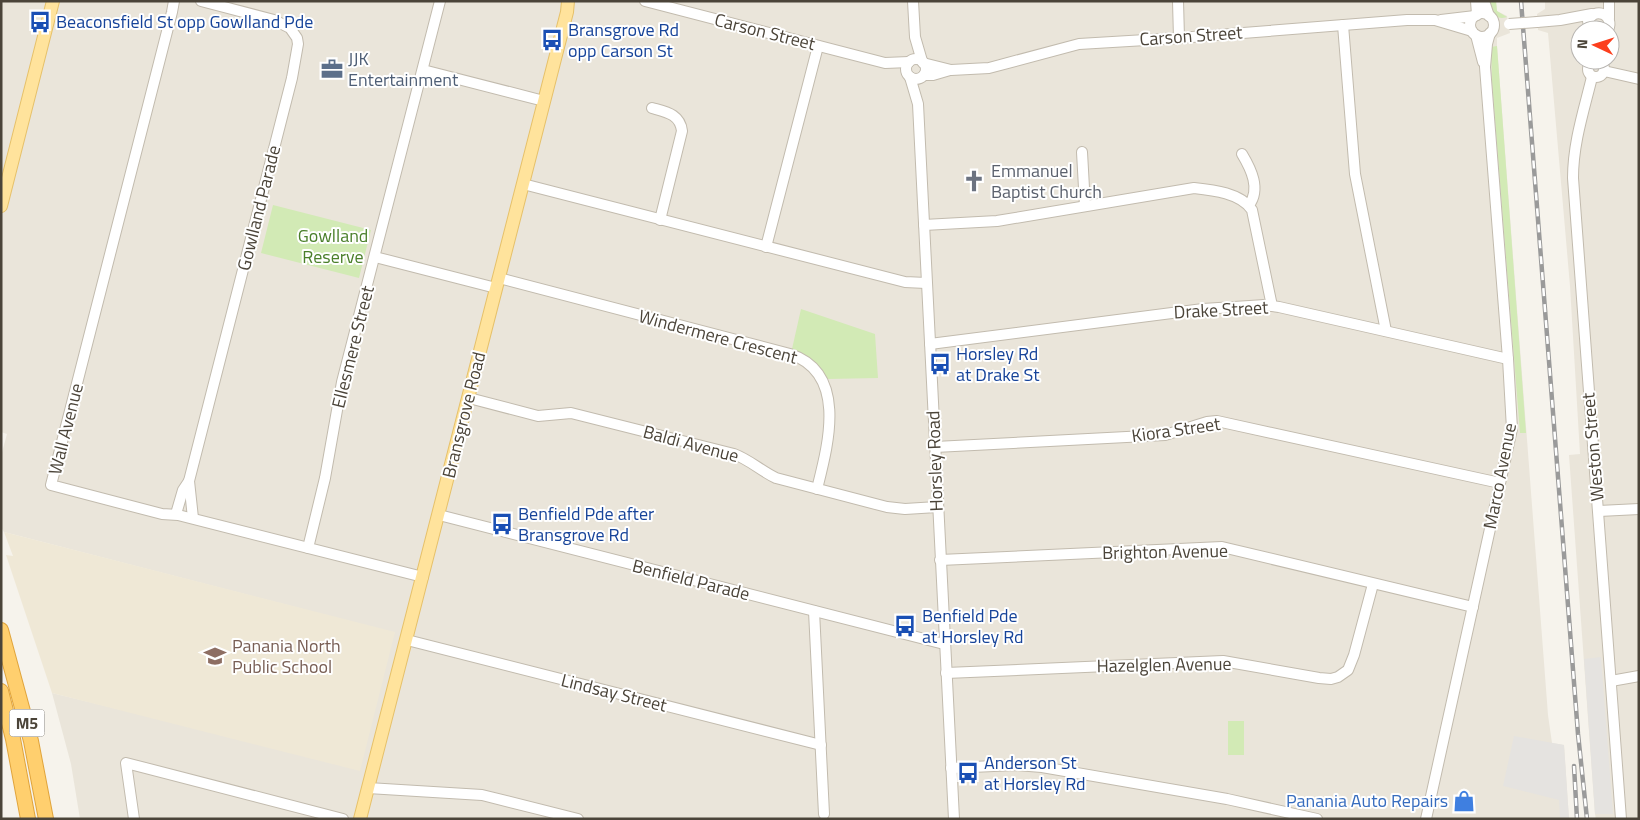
<svg xmlns="http://www.w3.org/2000/svg" width="1640" height="820" font-family="'Titillium Web',sans-serif">
<style>
.residential{fill:#eae5da;fill-rule:evenodd}
.education{fill:#efe8d6}
.green{fill:#d2eab5}
.parking{fill:#e5e3e0}
.lines{fill:none;stroke-linecap:round;stroke-linejoin:round}
.minor-casing{stroke:#c2bbae;stroke-width:12}
.major-casing{stroke:#e6c16a;stroke-width:14}
.highway-casing{stroke:#e0a43c;stroke-width:16}
.minor{stroke:#fff;stroke-width:10}
.major{stroke:#ffe39c;stroke-width:12}
.highway{stroke:#ffcf6e;stroke-width:14}
.rail-casing{stroke:#9a9a9a;stroke-width:4.5}
.rail{stroke:#fff;stroke-width:2.5;stroke-dasharray:8;stroke-linecap:butt}
.minor-bridge-casing{stroke:#c2bbae;stroke-width:12;stroke-linecap:butt}
.minor-bridge{stroke:#fff;stroke-width:10}
.labels{text-anchor:middle;stroke-width:4;stroke-linejoin:round;paint-order:stroke}
.shield{fill:#fff;stroke:#817c74;stroke-width:1}
.shield-label{font-size:16px;font-weight:bold;fill:#4b4439}
.transit-label{font-size:18px;fill:#164399;stroke:#fff;text-anchor:start}
.street-label{font-size:18px;fill:#4b4439;stroke:#fff}
.service-label{font-size:18px;fill:#4e5e75;stroke:#fff;text-anchor:start}
.worship-label{font-size:18px;fill:#5b616d;stroke:#fff;text-anchor:start}
.park-label{font-size:18px;fill:#4a7f2a;stroke:#fff}
.education-label{font-size:18px;fill:#785e54;stroke:#fff;text-anchor:start}
.shop-label{font-size:18px;fill:#366cbe;stroke:#fff;text-anchor:end}
</style>
<rect width="100%" height="100%" fill="#f6f3ec"/>
<g class="residential">
<path d="M 1,1 L 1496,1 L 1497,11 L 1507,16 L 1510,33 L 1497,38 L 1497,46 L 1548,715 L 1552,743 L 1564,745 L 1569,819 L 80,819 L 71,764 L 52,693 L 122,710 L 395,633 L 4,532 L 1,527 L 1,456 L 7,434 L 1,432 Z"/>
<path d="M 1545,1 L 1639,1 L 1639,819 L 1596,819 L 1595,814 L 1569,455 L 1580,454 L 1570,286 L 1548,33 L 1538,30 L 1537,14 L 1545,9 ZM 1580,30 L 1610,30 L 1610,60 L 1580,60 Z"/>
</g>
<path class="education" d="M 4,532 L 395,632 L 360,771 L 52,693 L 6,555 L 13,556 Z"/>
<g class="green">
<path d="M 1487,1 L 1496,1 L 1497,11 L 1507,17 C 1495,21 1491,12 1487,1 Z"/>
<path d="M 1497,46 L 1526,433 L 1520,433 L 1492,82 L 1491,47 Z"/>
<path d="M 273,205 L 371,230 L 359,278 L 261,253 Z"/>
<path d="M 801,309 L 875,334 L 878,378 L 828,379 C 819,364 808,355 792,349 Z"/>
<rect x="1228" y="721" width="16" height="34"/>
</g>
<g class="parking">
<path d="M 1601,657 L 1613,814 L 1595,814 L 1584,659 Z"/>
<path d="M 1514,736 L 1564,745 L 1569,819 L 1560,819 L 1559,800 L 1503,786 Z"/>
</g>
<g class="lines">
<g class="minor-casing">
<g id="minor">
<path d="M 174,1 L 172,12 L 51,485 L 162,514 L 178,515 L 423,577"/>
<path d="M 645,1 L 885,63 L 909,62"/>
<path d="M 913,1 L 915,37 L 922,61"/>
<path d="M 1178,1 L 1179,38"/>
<path d="M 1476,1 L 1477,15"/>
<path d="M 1484,1 L 1489,16"/>
<circle cx="1482" cy="25" r="12"/>
<path d="M 1609,18 L 1609,1"/>
<path d="M 1441,20 L 1475,16"/>
<path d="M 1537,22 L 1560,20 L 1592,14"/>
<path d="M 1343,25 L 1355,174 L 1386,331"/>
<path d="M 1590,30 L 1588,21 C 1595,6 1615,15 1608,30"/>
<path d="M 1476,35 L 1483,62"/>
<circle cx="916" cy="69" r="10"/>
<circle cx="1596" cy="69" r="8"/>
<path d="M 923,63 L 951,70 L 989,68 L 1079,44 L 1179,38 L 1407,20 L 1435,20 L 1472,31"/>
<path d="M 423,70 L 544,101"/>
<path d="M 1604,71 L 1639,79"/>
<path d="M 924,75 L 933,75 L 950,70"/>
<path d="M 910,77 L 918,104 L 954,819"/>
<path d="M 1592,77 C 1584,110 1573,143 1573,178 L 1621,819"/>
<path d="M 652,108 C 666,112 680,114 682,131 L 660,220"/>
<path d="M 1082,152 L 1085,206"/>
<path d="M 1242,154 C 1251,169 1261,189 1249,205"/>
<path d="M 523,184 L 905,282 L 926,283"/>
<path d="M 924,225 L 997,221 L 1194,188 C 1213,190 1241,193 1252,210 L 1272,306"/>
<path d="M 766,247 L 818,46"/>
<path d="M 375,257 L 496,288"/>
<path d="M 499,278 L 790,354 C 848,373 828,445 817,489"/>
<path d="M 930,344 L 1203,309 L 1265,305 L 1279,307 L 1508,359"/>
<path d="M 469,398 L 538,416 L 571,413 L 734,454 C 750,460 761,471 776,478 L 887,507 L 905,509 L 937,507"/>
<path d="M 935,447 L 1165,435 L 1207,422 L 1217,421 L 1500,483"/>
<path d="M 1599,511 L 1639,509"/>
<path d="M 176,514 L 183,490 L 189,481"/>
<path d="M 439,515 L 944,644"/>
<path d="M 193,518 L 189,481 L 292,78 L 298,44 L 297,38 L 290,28 L 274,20 L 201,1"/>
<path d="M 308,548 L 325,478 L 342,382 L 440,1"/>
<path d="M 940,560 L 1222,547 L 1473,607"/>
<path d="M 814,611 L 824,814"/>
<path d="M 407,640 L 821,745"/>
<path d="M 946,673 L 1223,661 L 1319,678 L 1331,679 L 1338,677 L 1348,670 L 1354,655 L 1373,584"/>
<path d="M 1611,681 L 1639,676"/>
<path d="M 951,768 L 1015,765 L 1042,767 L 1227,799 L 1317,819"/>
<path d="M 368,788 L 482,795 L 578,819"/>
<path d="M 134,819 L 126,763 L 343,819"/>
<path d="M 1426,819 L 1512,429 L 1508,359 L 1485,67 L 1487,44 L 1490,33"/>
</g>
</g>
<g class="major-casing">
<g id="major">
<path d="M 1,206 L 53,1"/>
<path d="M 360,819 L 567,12 L 568,1"/>
</g>
</g>
<g class="highway-casing">
<g id="highway">
<path d="M 1,630 L 31,741 L 46,819"/>
<path d="M 1,691 L 13,739 L 28,819"/>
</g>
</g>
<use href="#minor" class="minor"/>
<use href="#major" class="major"/>
<use href="#highway" class="highway"/>
<g class="rail-casing">
<g id="rail">
<path d="M 1521,1 L 1578,734 L 1587,819"/>
<path d="M 1574,766 L 1577,819"/>
</g>
</g>
<use href="#rail" class="rail"/>
<g class="minor-bridge-casing">
<path id="minor-bridge" d="M 1509,24 L 1537,22"/>
</g>
<use href="#minor-bridge" class="minor-bridge"/>
</g>
<defs>
<g id="bus-bare" transform="scale(1.725)"><path d="M-5-6H5V4H4V6H2V4H-2V6H-4V4H-5ZM-3.5-4V0h7V-4ZM-3.5 1.2v1.5H-2V1.2ZM2 1.2v1.5H3.5V1.2Z" fill="#1a4fb4" stroke="#fff" stroke-width="2.5" paint-order="stroke"/></g>
<g id="office-bare" transform="scale(1.725)"><path d="M-6-3h4V-5.5h4V-3h4V5H-6ZM-1-4.5V-3h2v-1.5ZM-6 0V1H6V0Z" fill="#5c6f8a" stroke="#fff" stroke-width="2.5" paint-order="stroke"/></g>
<g id="church-bare" transform="scale(1.725)"><path d="M-1.2-6h2.4v3.5h3.3v2.4h-3.3V6h-2.4V-.1h-3.3v-2.4h3.3Z" fill="#6b7280" stroke="#fff" stroke-width="2.5" paint-order="stroke"/></g>
<g id="school-bare" transform="scale(1.725)"><path d="M0-5L7-2L0 1L-7-2ZM-4 1L0 2.5L4 1V4Q0 6-4 4Z" fill="#8d6e63" stroke="#fff" stroke-width="2.5" paint-order="stroke"/></g>
<g id="shop-bare" transform="scale(1.725)"><path d="M-5-2.5h2.3a2.7 3.5 0 0 1 5.4 0H5L5.5 6h-11ZM-1.5-2.5h3a1.5 2.3 0 0 0-3 0Z" fill="#3f7fe0" stroke="#fff" stroke-width="2.5" paint-order="stroke"/></g>
</defs>
<g fill-rule="evenodd">
<use href="#bus-bare" x="40" y="22"/>
<use href="#bus-bare" x="552" y="40"/>
<use href="#office-bare" x="332" y="69"/>
<use href="#church-bare" x="974" y="181"/>
<use href="#bus-bare" x="940" y="364"/>
<use href="#bus-bare" x="502" y="524"/>
<use href="#bus-bare" x="905" y="626"/>
<use href="#school-bare" x="215" y="656"/>
<use href="#bus-bare" x="968" y="773"/>
<use href="#shop-bare" x="1464" y="801"/>
</g>
<g class="labels">
<rect class="shield" x="9.5" y="709.5" width="35" height="27" rx="4"/>
<g class="shield-label">
<text x="27" y="729">M5</text>
</g>
<g class="transit-label">
<text x="56" y="28">Beaconsfield St opp Gowlland Pde</text>
<text x="568" y="36">Bransgrove Rd<tspan x="568" dy="21">opp Carson St</tspan></text>
<text x="956" y="360">Horsley Rd<tspan x="956" dy="21">at Drake St</tspan></text>
<text x="518" y="520">Benfield Pde after<tspan x="518" dy="21">Bransgrove Rd</tspan></text>
<text x="922" y="622">Benfield Pde<tspan x="922" dy="21">at Horsley Rd</tspan></text>
<text x="984" y="769">Anderson St<tspan x="984" dy="21">at Horsley Rd</tspan></text>
</g>
<g class="street-label">
<text transform="translate(765 32) rotate(14)" y="6">Carson Street</text>
<text transform="translate(1191 36) rotate(-4)" y="6">Carson Street</text>
<text transform="translate(259 208) rotate(-76)" y="6">Gowlland Parade</text>
<text transform="translate(1221 310) rotate(-3)" y="6">Drake Street</text>
<text transform="translate(718 337) rotate(15)" y="6">Windermere Crescent</text>
<text transform="translate(353 347) rotate(-76)" y="6">Ellesmere Street</text>
<text transform="translate(464 415) rotate(-76)" y="6">Bransgrove Road</text>
<text transform="translate(66 429) rotate(-76)" y="6">Wall Avenue</text>
<text transform="translate(1176 430) rotate(-8)" y="6">Kiora Street</text>
<text transform="translate(691 444) rotate(15)" y="6">Baldi Avenue</text>
<text transform="translate(1593 447) rotate(-95)" y="6">Weston Street</text>
<text transform="translate(935 461) rotate(-92)" y="6">Horsley Road</text>
<text transform="translate(1500 476) rotate(-79)" y="6">Marco Avenue</text>
<text transform="translate(1165 552) rotate(-1)" y="6">Brighton Avenue</text>
<text transform="translate(691 580) rotate(14)" y="6">Benfield Parade</text>
<text transform="translate(1164 665) rotate(-1)" y="6">Hazelglen Avenue</text>
<text transform="translate(614 693) rotate(14)" y="6">Lindsay Street</text>
</g>
<g class="service-label">
<text x="348" y="65">JJK<tspan x="348" dy="21">Entertainment</tspan></text>
</g>
<g class="worship-label">
<text x="991" y="177">Emmanuel<tspan x="991" dy="21">Baptist Church</tspan></text>
</g>
<g class="park-label">
<text x="333" y="242">Gowlland<tspan x="333" dy="21">Reserve</tspan></text>
</g>
<g class="education-label">
<text x="232" y="652">Panania North<tspan x="232" dy="21">Public School</tspan></text>
</g>
<g class="shop-label">
<text x="1448" y="807">Panania Auto Repairs</text>
</g>
</g>
<rect width="1640" height="820" fill="none" stroke="#4b4439" stroke-width="5"/>
<g transform="translate(1595 45) rotate(274)"><circle r="24" fill="#ffffff" stroke="#b7b4b0"/>
<path d="M0-4L9 19L0 12L-9 19Z" fill="#fc3f1d"/>
<text y="-8" font-size="14" font-weight="bold" text-anchor="middle" fill="#4b4439">N</text>
</g>
</svg>
